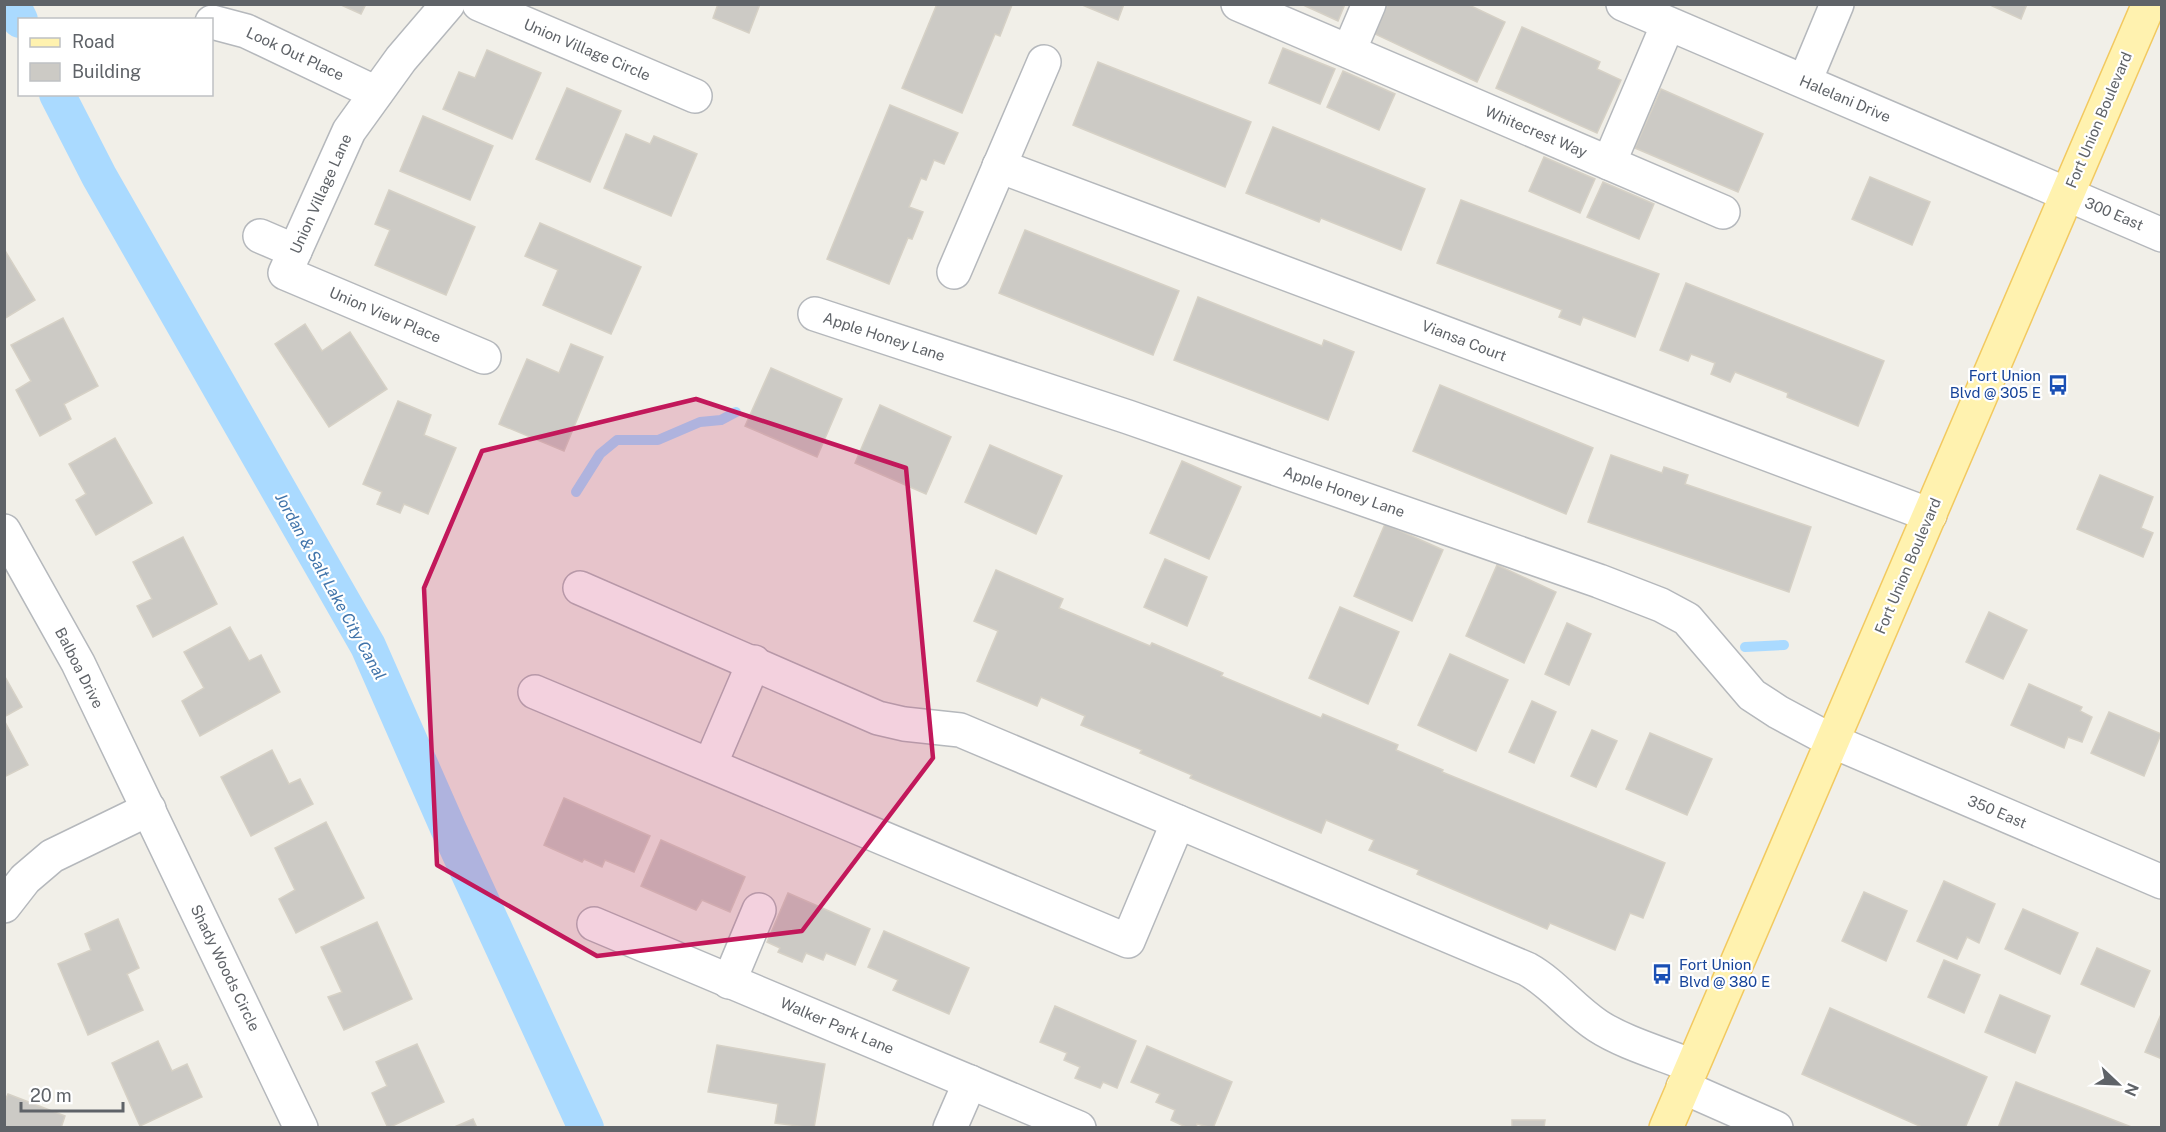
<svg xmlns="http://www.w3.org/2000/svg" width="2166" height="1132" font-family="'Public Sans',sans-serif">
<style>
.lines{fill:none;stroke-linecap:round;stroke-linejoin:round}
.stream{stroke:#aadaff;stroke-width:10}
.canal{stroke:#aadaff;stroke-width:36}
.building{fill:#cccac5;stroke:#d6d1c6;stroke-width:1.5}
.minor-casing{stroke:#b5b8bc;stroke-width:36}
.major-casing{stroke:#f2c960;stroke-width:36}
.minor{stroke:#fff;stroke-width:33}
.major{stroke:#fff2af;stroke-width:33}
.marked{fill:#c2185b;fill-opacity:0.2;stroke:#c2185b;stroke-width:4.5;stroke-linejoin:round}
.labels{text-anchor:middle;stroke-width:4.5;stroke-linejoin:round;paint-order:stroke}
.street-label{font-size:15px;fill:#5f6368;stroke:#fff}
.transit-label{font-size:15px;fill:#164399;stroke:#fff;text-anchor:end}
.water-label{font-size:16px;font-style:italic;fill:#4174aa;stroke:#fff}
</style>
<rect width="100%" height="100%" fill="#f1efe8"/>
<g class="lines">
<g class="stream">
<path d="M 576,492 L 600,454 L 617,440 L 658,440 L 700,422 L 721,420 L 736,412"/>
<path d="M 1745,647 L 1784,645"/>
</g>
<g class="canal">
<path d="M 12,4 L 20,20"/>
<path d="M 57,94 L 99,176 L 368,646 L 448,828 L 586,1128"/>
</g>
</g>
<g class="building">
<path d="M 339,4 L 366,4 L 361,14 Z"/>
<path d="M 718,4 L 760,4 L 749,33 L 713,18 Z"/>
<path d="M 937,4 L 1012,5 L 1000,36 L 995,34 L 962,113 L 902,88 Z"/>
<path d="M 1080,4 L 1124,4 L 1118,20 Z"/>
<path d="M 1301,4 L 1345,4 L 1338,21 Z"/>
<path d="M 1388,4 L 1467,4 L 1505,22 L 1477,82 L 1375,34 Z"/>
<path d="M 1988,4 L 2027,4 L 2021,19 Z"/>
<path d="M 1522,27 L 1600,62 L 1597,69 L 1621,80 L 1597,133 L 1496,88 Z"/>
<path d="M 1283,48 L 1335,69 L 1320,104 L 1269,83 Z"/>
<path d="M 487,50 L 541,73 L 512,139 L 443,109 L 459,72 L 475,78 Z"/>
<path d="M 1098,62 L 1251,122 L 1225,187 L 1073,125 Z"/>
<path d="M 1343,71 L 1395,94 L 1379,130 L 1327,107 Z"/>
<path d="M 567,88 L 621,111 L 590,182 L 536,159 Z"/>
<path d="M 1661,89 L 1763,134 L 1738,192 L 1635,148 Z"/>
<path d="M 890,105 L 958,133 L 944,164 L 934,160 L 926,180 L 921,178 L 909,207 L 923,212 L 912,239 L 908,238 L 889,284 L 827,259 Z"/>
<path d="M 423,116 L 493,146 L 470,200 L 400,171 Z"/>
<path d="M 1273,127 L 1425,189 L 1401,250 L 1321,218 L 1319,222 L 1246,193 Z"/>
<path d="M 626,134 L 650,144 L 654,136 L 697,154 L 671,216 L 604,188 Z"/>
<path d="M 1544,157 L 1595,179 L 1580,213 L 1529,191 Z"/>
<path d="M 1870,177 L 1930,202 L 1912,245 L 1852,219 Z"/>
<path d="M 1603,182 L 1654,204 L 1639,239 L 1587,217 Z"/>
<path d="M 389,190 L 475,227 L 446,295 L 375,265 L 390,230 L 375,224 Z"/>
<path d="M 1461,200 L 1659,274 L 1635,337 L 1583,317 L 1580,325 L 1559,317 L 1562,310 L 1437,263 Z"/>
<path d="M 540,223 L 641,267 L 611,334 L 543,305 L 558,270 L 525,256 Z"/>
<path d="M 1025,230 L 1179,291 L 1153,355 L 999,293 Z"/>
<path d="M 4,249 L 35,300 L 4,319 Z"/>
<path d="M 1686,283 L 1884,361 L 1858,426 L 1787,397 L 1788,393 L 1735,372 L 1730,382 L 1711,374 L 1715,363 L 1691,354 L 1688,361 L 1660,350 Z"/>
<path d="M 1198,297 L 1322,346 L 1324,340 L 1354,352 L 1328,420 L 1174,360 Z"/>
<path d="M 63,318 L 98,386 L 64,404 L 71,419 L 40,436 L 16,390 L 31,381 L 11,345 Z"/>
<path d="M 305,324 L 322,351 L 350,332 L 387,389 L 329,427 L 275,344 Z"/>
<path d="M 571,344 L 603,357 L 564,451 L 499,424 L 527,359 L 559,373 Z"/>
<path d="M 771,368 L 842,399 L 817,457 L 745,426 Z"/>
<path d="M 1440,385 L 1593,448 L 1566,514 L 1413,451 Z"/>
<path d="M 398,401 L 431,415 L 424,435 L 456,448 L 428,514 L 404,504 L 400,513 L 377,504 L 382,492 L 363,484 Z"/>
<path d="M 880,405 L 951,437 L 926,494 L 855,463 Z"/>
<path d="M 115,438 L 152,503 L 96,535 L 76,500 L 86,494 L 69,464 Z"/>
<path d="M 990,445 L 1062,476 L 1036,534 L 965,502 Z"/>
<path d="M 1611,455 L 1662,473 L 1664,467 L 1688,475 L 1685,484 L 1811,527 L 1789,592 L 1588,522 Z"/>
<path d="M 1182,461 L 1241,487 L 1209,559 L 1150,533 Z"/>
<path d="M 2100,475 L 2153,497 L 2141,528 L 2153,533 L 2143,557 L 2077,529 Z"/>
<path d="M 1385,524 L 1443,550 L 1412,621 L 1354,596 Z"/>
<path d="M 183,537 L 217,604 L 153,637 L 137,606 L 152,599 L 133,562 Z"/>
<path d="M 1165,559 L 1207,577 L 1187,626 L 1144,607 Z"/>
<path d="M 1497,565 L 1556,592 L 1524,663 L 1466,636 Z"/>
<path d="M 996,570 L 1063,599 L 1059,608 L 1150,646 L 1152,643 L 1223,673 L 1221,676 L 1321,718 L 1323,714 L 1398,745 L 1396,750 L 1443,770 L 1442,772 L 1665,863 L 1643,918 L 1630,913 L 1615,950 L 1550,923 L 1547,929 L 1417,874 L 1419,870 L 1369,850 L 1374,840 L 1326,820 L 1321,833 L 1190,778 L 1192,775 L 1140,753 L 1142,750 L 1081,725 L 1085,716 L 1041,697 L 1037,706 L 977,681 L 998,631 L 974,621 Z"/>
<path d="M 1340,607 L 1399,632 L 1368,704 L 1309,678 Z"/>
<path d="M 1989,612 L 2027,630 L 2003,679 L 1966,662 Z"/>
<path d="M 1567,623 L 1591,634 L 1569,685 L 1545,674 Z"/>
<path d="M 230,627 L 249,661 L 261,655 L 280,692 L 200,736 L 182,701 L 204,688 L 184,652 Z"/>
<path d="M 1450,654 L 1508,680 L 1476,751 L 1418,725 Z"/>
<path d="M 4,675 L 22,707 L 4,717 Z"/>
<path d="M 2029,684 L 2082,707 L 2080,711 L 2092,717 L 2082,742 L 2068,737 L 2064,748 L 2011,725 Z"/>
<path d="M 1532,701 L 1556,712 L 1534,763 L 1509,752 Z"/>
<path d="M 2109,712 L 2161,734 L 2144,776 L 2091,753 Z"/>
<path d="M 4,720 L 28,765 L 4,777 Z"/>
<path d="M 1592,730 L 1617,741 L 1596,787 L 1571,776 Z"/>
<path d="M 1650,733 L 1712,759 L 1687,815 L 1626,789 Z"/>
<path d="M 272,750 L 289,784 L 300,779 L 313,804 L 251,836 L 221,777 Z"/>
<path d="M 564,798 L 650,836 L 634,872 L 605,860 L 602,867 L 584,859 L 582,862 L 544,845 Z"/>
<path d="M 326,822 L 364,898 L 296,933 L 279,899 L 295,890 L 275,848 Z"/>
<path d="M 661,840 L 745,877 L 730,912 L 702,900 L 696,910 L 641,886 Z"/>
<path d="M 1944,881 L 1995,904 L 1979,943 L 1967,937 L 1957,959 L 1917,941 Z"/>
<path d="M 1864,892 L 1907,911 L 1886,961 L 1842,941 Z"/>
<path d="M 788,893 L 870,929 L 855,965 L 826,953 L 823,960 L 806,953 L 802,962 L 778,952 L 780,948 L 767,942 Z"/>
<path d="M 2023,909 L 2078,933 L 2060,974 L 2005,949 Z"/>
<path d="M 118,919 L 139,968 L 127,974 L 143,1010 L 88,1035 L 58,964 L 91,950 L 85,934 Z"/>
<path d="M 377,922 L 412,999 L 344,1030 L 328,997 L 342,992 L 321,947 Z"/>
<path d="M 884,931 L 969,968 L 949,1014 L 893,990 L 898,980 L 868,967 Z"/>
<path d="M 2097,948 L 2150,971 L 2134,1007 L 2081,984 Z"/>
<path d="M 1944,960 L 1980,975 L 1964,1013 L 1928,997 Z"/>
<path d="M 2000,995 L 2050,1016 L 2035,1053 L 1985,1032 Z"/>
<path d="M 1055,1006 L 1136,1041 L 1117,1088 L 1103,1082 L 1100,1088 L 1075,1078 L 1080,1067 L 1064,1060 L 1067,1053 L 1040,1042 Z"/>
<path d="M 1830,1008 L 1987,1077 L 1965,1128 L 1924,1128 L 1802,1074 Z"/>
<path d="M 2162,1012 L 2162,1059 L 2145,1052 Z"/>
<path d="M 158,1041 L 172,1071 L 187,1064 L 202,1097 L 140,1126 L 112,1063 Z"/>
<path d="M 417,1044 L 444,1102 L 388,1128 L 372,1093 L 387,1086 L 376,1062 Z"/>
<path d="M 717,1045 L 825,1064 L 814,1128 L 775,1123 L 778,1104 L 708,1092 Z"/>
<path d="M 1147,1046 L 1232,1082 L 1213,1128 L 1197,1124 L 1196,1128 L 1188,1128 L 1171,1120 L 1175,1110 L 1156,1102 L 1160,1094 L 1131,1082 Z"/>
<path d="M 2016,1082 L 2134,1128 L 1998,1128 Z"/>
<path d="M 8,1094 L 65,1116 L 61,1128 L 4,1128 L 4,1103 Z"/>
<path d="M 473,1119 L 477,1128 L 452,1128 Z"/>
<path d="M 1512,1120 L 1545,1120 L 1544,1128 L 1512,1128 Z"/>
</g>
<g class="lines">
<g class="minor-casing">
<g id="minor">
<path d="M 448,4 L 401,59 L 349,131 L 285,273 L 484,357"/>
<path d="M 479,4 L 695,96"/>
<path d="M 1238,4 L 1723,212"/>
<path d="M 1623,4 L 2162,235"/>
<path d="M 212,22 L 246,31 L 376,93"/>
<path d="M 1349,51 L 1369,4"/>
<path d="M 1805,81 L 1837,4"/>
<path d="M 1609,163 L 1668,24"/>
<path d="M 999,166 L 1930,515"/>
<path d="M 260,236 L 295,251"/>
<path d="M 954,272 L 1044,62"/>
<path d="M 815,314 L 1128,417 L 1599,581 L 1661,605 L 1687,619 L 1752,695 L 1778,712 L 1832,741 L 2162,882"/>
<path d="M 4,531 L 78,663 L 301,1128"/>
<path d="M 580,588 L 878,718 L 904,724 L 960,730 L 1527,969 C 1554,984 1572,1009 1598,1026 C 1624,1043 1663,1054 1692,1066"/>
<path d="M 535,692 L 1128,941 L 1178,822"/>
<path d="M 710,765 L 754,662"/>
<path d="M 4,906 L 25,879 L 52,856 L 149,809"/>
<path d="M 594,924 L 1079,1128"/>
<path d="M 729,982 L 759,910"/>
<path d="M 1683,1087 L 1776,1128"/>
<path d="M 950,1128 L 970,1082"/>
</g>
</g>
<g class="major-casing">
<path id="major" d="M 1666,1128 L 2149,4"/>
</g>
<use href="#minor" class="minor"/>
<use href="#major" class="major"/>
</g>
<path class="marked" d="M 696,399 L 906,468 L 933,758 L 802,931 L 597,956 L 437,865 L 424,588 L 482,451 Z"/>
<defs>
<g id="bus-bare" transform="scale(1.62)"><path d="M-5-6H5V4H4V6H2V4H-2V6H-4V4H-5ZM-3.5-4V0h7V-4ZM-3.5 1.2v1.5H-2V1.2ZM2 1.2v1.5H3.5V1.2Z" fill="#1a4fb4" stroke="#fff" stroke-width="2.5" paint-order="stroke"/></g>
</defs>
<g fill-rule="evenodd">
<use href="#bus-bare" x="2058" y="385"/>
<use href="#bus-bare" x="1662" y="974"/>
</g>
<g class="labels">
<g class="street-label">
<text transform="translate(587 50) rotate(23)" y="5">Union Village Circle</text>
<text transform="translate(295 54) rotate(25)" y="5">Look Out Place</text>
<text transform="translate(1845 99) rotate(23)" y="5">Halelani Drive</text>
<text transform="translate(2099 120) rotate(-67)" y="5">Fort Union Boulevard</text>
<text transform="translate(1536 132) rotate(23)" y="5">Whitecrest Way</text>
<text transform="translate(321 194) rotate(-66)" y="5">Union Village Lane</text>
<text transform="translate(2114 214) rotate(23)" y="5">300 East</text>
<text transform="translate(385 315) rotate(23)" y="5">Union View Place</text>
<text transform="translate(884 337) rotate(18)" y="5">Apple Honey Lane</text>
<text transform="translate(1464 341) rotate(21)" y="5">Viansa Court</text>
<text transform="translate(1344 492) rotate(19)" y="5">Apple Honey Lane</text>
<text transform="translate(1908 566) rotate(-67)" y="5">Fort Union Boulevard</text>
<text transform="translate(79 668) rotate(63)" y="5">Balboa Drive</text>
<text transform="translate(1997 812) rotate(23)" y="5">350 East</text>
<text transform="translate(225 968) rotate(64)" y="5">Shady Woods Circle</text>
<text transform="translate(837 1026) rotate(23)" y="5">Walker Park Lane</text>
</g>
<g class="transit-label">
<text x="2041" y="381">Fort Union<tspan x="2041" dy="17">Blvd @ 305 E</tspan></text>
<text x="1679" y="970" text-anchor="start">Fort Union<tspan x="1679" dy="17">Blvd @ 380 E</tspan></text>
</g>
<g class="water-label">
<text transform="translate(331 586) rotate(61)" y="6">Jordan &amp; Salt Lake City Canal</text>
</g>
</g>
<rect width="2166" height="1132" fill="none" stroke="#5f6368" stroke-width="12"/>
<rect x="18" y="18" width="195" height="78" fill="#ffffff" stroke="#bfc1c3" stroke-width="1.5"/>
<rect x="30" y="38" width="30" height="9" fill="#fff2af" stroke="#bfc1c3" stroke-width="1.5"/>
<text x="72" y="48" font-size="18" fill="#5f6368">Road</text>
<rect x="30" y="63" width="30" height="18" fill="#cccac5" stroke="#bfc1c3" stroke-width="1.5"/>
<text x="72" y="78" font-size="18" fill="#5f6368">Building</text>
<g transform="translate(2118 1084) rotate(113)" stroke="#ffffff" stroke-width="4.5" paint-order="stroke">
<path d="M0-4.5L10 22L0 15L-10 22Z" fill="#5f6368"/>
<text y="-9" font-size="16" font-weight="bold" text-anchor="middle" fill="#5f6368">N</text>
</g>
<path d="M21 1102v9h102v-9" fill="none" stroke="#5f6368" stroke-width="3"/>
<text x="30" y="1102" font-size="18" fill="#5f6368" stroke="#ffffff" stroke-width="4.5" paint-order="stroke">20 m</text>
</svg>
